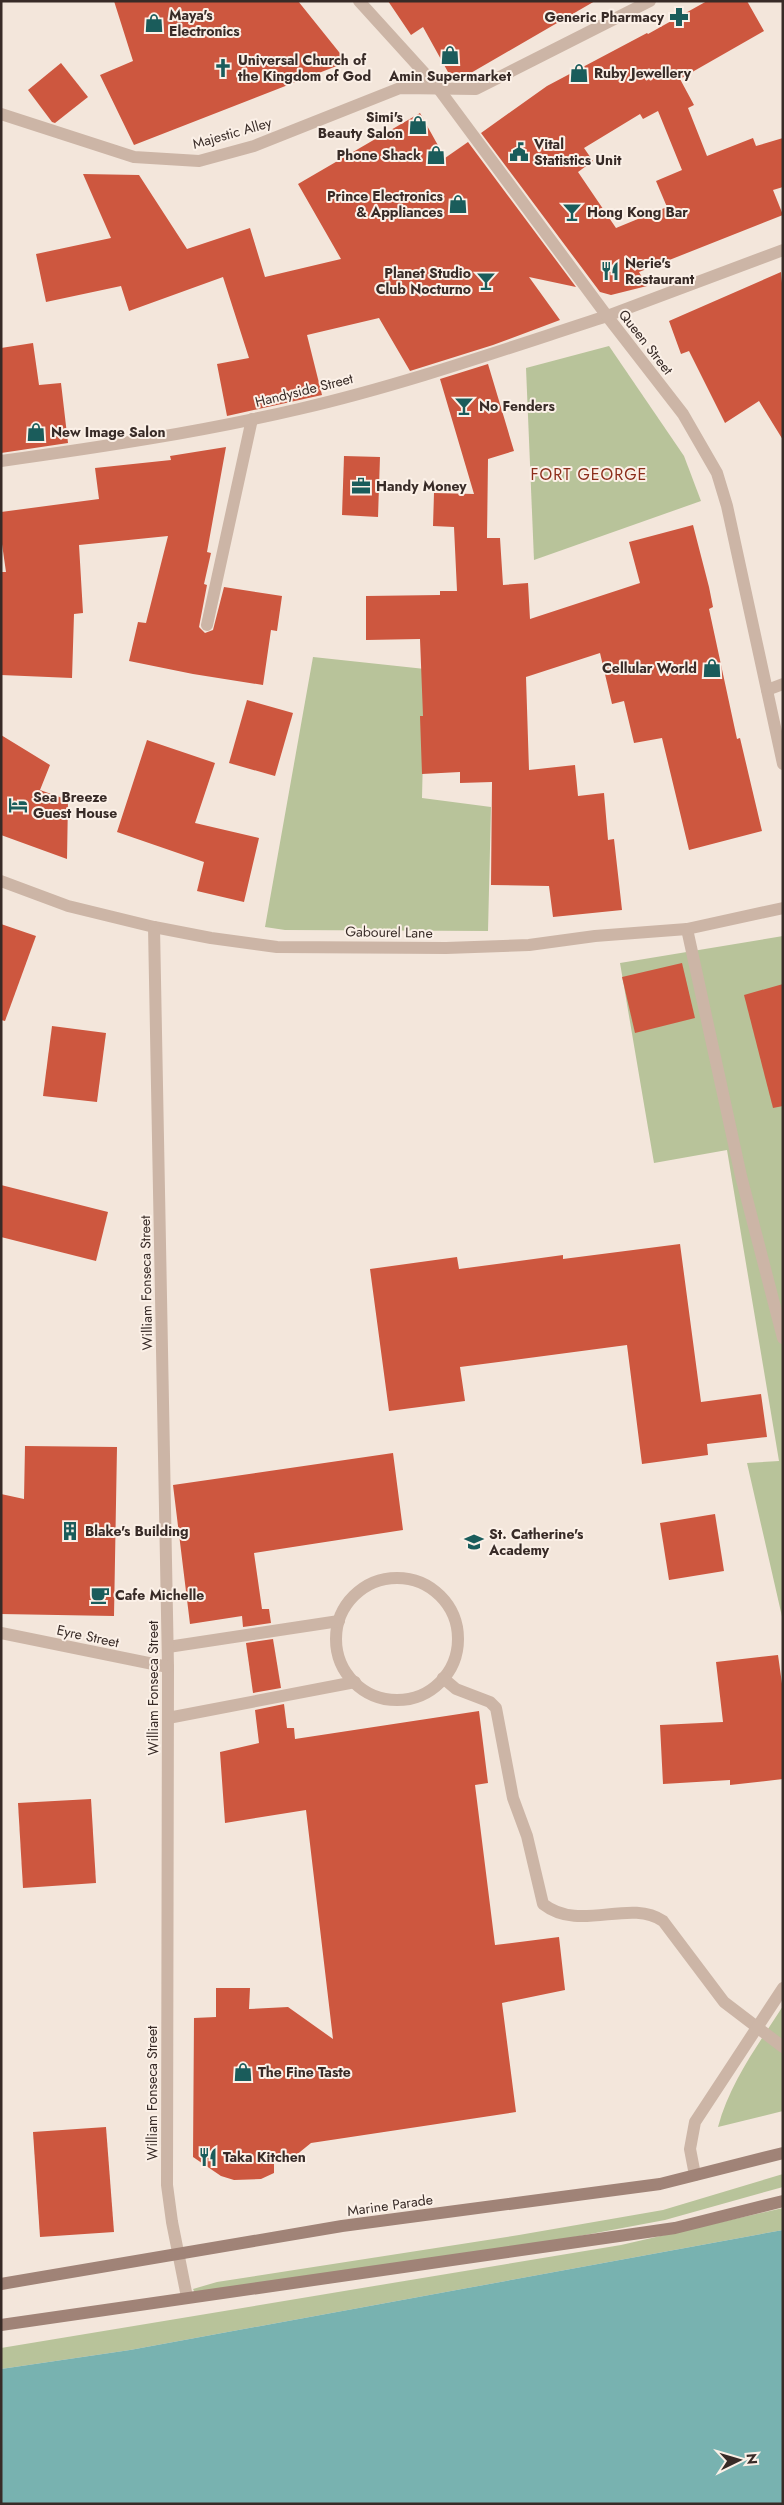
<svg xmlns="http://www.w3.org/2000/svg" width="784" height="2505" font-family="Jost,sans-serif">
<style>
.green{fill:#b8c39a}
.water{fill:#78b2b0}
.building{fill:#cd573f;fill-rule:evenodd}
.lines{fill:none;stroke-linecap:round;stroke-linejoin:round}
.service{stroke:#ccb5a6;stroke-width:12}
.minor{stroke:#ccb5a6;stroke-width:12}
.tertiary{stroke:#ccb5a6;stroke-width:12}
.secondary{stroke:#a08377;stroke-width:12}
.labels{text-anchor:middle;stroke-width:4;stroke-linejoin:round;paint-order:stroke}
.poi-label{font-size:14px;font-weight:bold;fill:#382b27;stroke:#fbf0e7;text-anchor:start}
.street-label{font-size:14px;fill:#382b27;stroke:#fbf0e7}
.quarter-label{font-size:16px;letter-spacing:1px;fill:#8c2e1b;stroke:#fbf0e7}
</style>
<rect width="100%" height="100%" fill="#f3e6db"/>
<g class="green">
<path d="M 609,346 L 684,456 L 701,501 L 534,560 L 526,368 Z"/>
<path d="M 313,657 L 425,669 L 422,798 L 491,807 L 488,931 L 285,930 L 265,927 Z"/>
<path d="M 783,936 L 783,1621 L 747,1463 L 779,1461 L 727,1150 L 654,1163 L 620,963 Z"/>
<path d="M 783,2006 L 783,2111 L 718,2127 C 730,2082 758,2045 783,2006 Z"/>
<path d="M 783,2174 L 783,2187 L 665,2220 L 521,2247 L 196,2295 L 193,2289 L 217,2282 L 519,2235 L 663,2210 Z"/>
<path d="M 783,2208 L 783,2230 L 130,2350 L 1,2369 L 1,2348 L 621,2245 Z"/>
</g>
<path class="water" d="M 783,2230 L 783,2504 L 1,2504 L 1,2369 L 130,2350 Z"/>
<g class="building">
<path d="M 114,1 L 298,1 L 347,62 L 134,145 L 100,75 L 133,61 Z"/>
<path d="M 388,1 L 595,1 L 457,81 L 453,81 L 423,27 L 411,35 Z"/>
<path d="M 707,1 L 747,1 L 764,31 L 680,79 L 694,105 L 688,108 L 707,156 L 753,138 L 756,146 L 783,138 L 783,187 L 773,190 L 783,215 L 639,272 L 647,286 L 611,295 L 600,292 L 481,133 L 547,86 L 647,33 L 648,34 ZM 658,111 L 682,170 L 656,181 L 667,207 L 616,228 L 578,172 L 593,161 L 584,148 L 640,114 L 643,119 Z"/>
<path d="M 61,63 L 88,97 L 55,123 L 52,122 L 28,90 Z"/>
<path d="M 420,113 L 445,158 L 468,142 L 576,287 L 529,277 L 560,320 L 493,345 L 410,371 L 379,318 L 307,335 L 322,395 L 227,416 L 217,364 L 249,358 L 223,277 L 129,311 L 121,286 L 46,302 L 36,254 L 111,238 L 83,174 L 139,175 L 187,249 L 250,228 L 265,277 L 341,259 L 298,184 Z"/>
<path d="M 781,272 L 783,294 L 783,440 L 759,401 L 725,423 L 689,351 L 681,354 L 669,321 Z"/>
<path d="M 33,343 L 39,385 L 61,383 L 68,443 L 1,453 L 1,348 Z"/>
<path d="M 488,364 L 514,451 L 488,459 L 487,538 L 500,538 L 503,585 L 528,583 L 530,619 L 640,583 L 629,542 L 693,525 L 709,587 L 713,607 L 709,609 L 737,739 L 740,738 L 762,831 L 689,850 L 662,738 L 634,743 L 624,701 L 612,704 L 600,653 L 526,677 L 529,770 L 575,765 L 578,796 L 604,793 L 608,840 L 614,839 L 622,910 L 553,917 L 549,886 L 491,885 L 492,782 L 460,783 L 460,772 L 422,774 L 420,716 L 423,716 L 420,639 L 366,640 L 366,596 L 440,595 L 440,591 L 457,591 L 454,527 L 433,526 L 434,493 L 474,494 L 440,379 Z"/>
<path d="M 226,447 L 207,552 L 211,553 L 204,584 L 207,585 L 199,627 L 205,633 L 213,630 L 224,587 L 282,596 L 277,631 L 271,630 L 263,685 L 193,674 L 129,661 L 138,622 L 146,623 L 168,536 L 79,545 L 83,613 L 74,614 L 72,678 L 1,675 L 1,572 L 6,572 L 1,537 L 1,512 L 99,499 L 95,468 L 171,460 L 170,456 Z"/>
<path d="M 344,456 L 380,457 L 378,517 L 342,515 Z"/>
<path d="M 247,700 L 293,713 L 275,776 L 229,763 Z"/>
<path d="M 1,735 L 50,765 L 40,790 L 68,800 L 67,859 L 1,835 Z"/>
<path d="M 147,740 L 215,763 L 195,823 L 259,838 L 244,902 L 197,891 L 204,862 L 117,832 Z"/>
<path d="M 1,924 L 36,936 L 5,1021 L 1,1020 Z"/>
<path d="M 682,963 L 695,1018 L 635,1033 L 622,977 Z"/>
<path d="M 783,984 L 783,1106 L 773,1108 L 744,995 Z"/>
<path d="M 52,1026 L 106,1033 L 97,1102 L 43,1096 Z"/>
<path d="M 1,1185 L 108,1212 L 96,1261 L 1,1237 Z"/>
<path d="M 680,1244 L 701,1402 L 761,1394 L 767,1437 L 707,1444 L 708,1455 L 642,1464 L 627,1345 L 460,1367 L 465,1401 L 389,1411 L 370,1269 L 457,1257 L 459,1269 L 563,1255 L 563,1259 Z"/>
<path d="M 25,1446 L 117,1447 L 114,1616 L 1,1614 L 1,1494 L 24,1499 Z"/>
<path d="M 393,1453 L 403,1530 L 254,1553 L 262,1609 L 269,1609 L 271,1623 L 243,1627 L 242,1616 L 190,1624 L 173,1485 Z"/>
<path d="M 715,1514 L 724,1571 L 669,1580 L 660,1523 Z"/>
<path d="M 273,1639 L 281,1688 L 253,1693 L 246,1643 Z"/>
<path d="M 778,1655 L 783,1691 L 783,1779 L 730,1785 L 730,1780 L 663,1784 L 660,1725 L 723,1722 L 716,1662 Z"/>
<path d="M 284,1704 L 287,1728 L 294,1728 L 295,1739 L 479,1711 L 488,1783 L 475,1785 L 495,1945 L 559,1937 L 565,1990 L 502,2003 L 516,2112 L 311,2143 L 295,2156 L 274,2156 L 274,2173 L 261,2179 L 234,2180 L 221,2176 L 193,2157 L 194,2018 L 216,2017 L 216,1988 L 250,1988 L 249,2009 L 288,2007 L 333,2039 L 306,1810 L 225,1823 L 220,1752 L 259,1743 L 255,1710 Z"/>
<path d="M 91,1799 L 96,1883 L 23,1888 L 18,1803 Z"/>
<path d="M 106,2127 L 114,2232 L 40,2237 L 33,2132 Z"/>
</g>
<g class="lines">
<g class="service">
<path d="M 207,625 L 252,419"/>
<path d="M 687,929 L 741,1176 L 783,1338"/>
<circle cx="397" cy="1639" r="61"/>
<path d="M 168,1647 L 339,1621"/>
<path d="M 443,1678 L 456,1689 L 490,1702 L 496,1708 L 513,1798 L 527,1836 L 543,1904 C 580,1933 629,1898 663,1921 L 724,2002 L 783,2047"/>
<path d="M 168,1718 L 355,1682"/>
<path d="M 695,2175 L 690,2149 L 695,2122 L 783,1988"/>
</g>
<g class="minor">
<path d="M 1,114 L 134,157 L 199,161 L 254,146 L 400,88 L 476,89 L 650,1"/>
<path d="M 1,461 C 101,447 201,432 299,409 C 403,385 505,349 607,316 L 683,414 L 717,473 L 727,506 L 783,764"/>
<path d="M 767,690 L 783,684"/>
<path d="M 1,881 L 68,906 L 154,927 L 211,938 L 277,947 L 446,948 L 529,945 L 595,936 L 687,929 L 783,908"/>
<path d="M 154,927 L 168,1667 L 167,2185 L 172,2222 L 187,2297"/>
<path d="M 1,1633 L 168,1667"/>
</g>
<path class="tertiary" d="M 359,1 L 438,88 L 607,316 L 783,250"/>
<g class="secondary">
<path d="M 1,2284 L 342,2226 L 660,2184 L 783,2153"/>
<path d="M 1,2325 L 675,2228 L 783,2201"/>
</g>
</g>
<defs>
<g id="pharmacy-bare" transform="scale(1.5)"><path d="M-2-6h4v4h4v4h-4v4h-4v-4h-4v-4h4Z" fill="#1a5c5b" stroke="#fbf0e7" stroke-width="2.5" paint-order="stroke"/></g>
<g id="shop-bare" transform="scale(1.5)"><path d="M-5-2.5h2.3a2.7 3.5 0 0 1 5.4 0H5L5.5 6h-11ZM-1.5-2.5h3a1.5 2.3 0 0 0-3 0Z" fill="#1a5c5b" stroke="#fbf0e7" stroke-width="2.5" paint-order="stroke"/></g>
<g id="church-bare" transform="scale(1.5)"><path d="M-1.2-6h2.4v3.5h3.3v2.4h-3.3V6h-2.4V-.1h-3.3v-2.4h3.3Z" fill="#1a5c5b" stroke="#fbf0e7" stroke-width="2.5" paint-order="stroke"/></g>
<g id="civic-bare" transform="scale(1.5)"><path d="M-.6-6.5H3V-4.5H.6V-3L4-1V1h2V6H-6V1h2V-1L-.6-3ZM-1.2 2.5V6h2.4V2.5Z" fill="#1a5c5b" stroke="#fbf0e7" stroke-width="2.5" paint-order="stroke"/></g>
<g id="bar-bare" transform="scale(1.5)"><path d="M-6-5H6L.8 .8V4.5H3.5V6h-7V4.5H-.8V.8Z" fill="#1a5c5b" stroke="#fbf0e7" stroke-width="2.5" paint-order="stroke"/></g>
<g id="restaurant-bare" transform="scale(1.5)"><path d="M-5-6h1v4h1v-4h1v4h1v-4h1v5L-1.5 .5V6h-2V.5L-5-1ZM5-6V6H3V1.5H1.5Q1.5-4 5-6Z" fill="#1a5c5b" stroke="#fbf0e7" stroke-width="2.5" paint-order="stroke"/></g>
<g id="office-bare" transform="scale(1.5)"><path d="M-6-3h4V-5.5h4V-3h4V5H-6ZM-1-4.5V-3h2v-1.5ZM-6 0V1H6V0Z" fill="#1a5c5b" stroke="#fbf0e7" stroke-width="2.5" paint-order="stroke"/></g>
<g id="hotel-bare" transform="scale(1.5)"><path d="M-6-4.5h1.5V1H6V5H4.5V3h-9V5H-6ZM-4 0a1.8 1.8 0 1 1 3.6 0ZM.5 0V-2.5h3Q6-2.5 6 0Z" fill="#1a5c5b" stroke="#fbf0e7" stroke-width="2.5" paint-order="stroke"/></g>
<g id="building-bare" transform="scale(1.5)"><path d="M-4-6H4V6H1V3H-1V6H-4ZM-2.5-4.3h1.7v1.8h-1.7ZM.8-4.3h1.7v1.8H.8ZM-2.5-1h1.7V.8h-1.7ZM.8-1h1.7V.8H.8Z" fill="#1a5c5b" stroke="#fbf0e7" stroke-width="2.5" paint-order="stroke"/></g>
<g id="school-bare" transform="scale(1.5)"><path d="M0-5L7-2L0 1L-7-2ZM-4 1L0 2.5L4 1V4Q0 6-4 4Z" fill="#1a5c5b" stroke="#fbf0e7" stroke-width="2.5" paint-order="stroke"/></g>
<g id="cafe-bare" transform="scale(1.5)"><path d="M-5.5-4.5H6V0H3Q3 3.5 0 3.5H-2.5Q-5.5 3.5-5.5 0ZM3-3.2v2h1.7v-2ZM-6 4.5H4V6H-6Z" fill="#1a5c5b" stroke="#fbf0e7" stroke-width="2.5" paint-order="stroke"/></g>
</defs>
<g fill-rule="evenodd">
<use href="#pharmacy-bare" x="679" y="17"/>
<use href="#shop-bare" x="154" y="23"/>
<use href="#shop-bare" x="450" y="55"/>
<use href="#church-bare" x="223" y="68"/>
<use href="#shop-bare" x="579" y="73"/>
<use href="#shop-bare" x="418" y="125"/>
<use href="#civic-bare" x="519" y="152"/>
<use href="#shop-bare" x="436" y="155"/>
<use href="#shop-bare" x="458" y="204"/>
<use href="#bar-bare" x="572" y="212"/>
<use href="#restaurant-bare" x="610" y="271"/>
<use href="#bar-bare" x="486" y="281"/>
<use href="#bar-bare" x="464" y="406"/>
<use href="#shop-bare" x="36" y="432"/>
<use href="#office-bare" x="361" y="486"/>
<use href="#shop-bare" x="712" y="668"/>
<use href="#hotel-bare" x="18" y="805"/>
<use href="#building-bare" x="70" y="1531"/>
<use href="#school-bare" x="474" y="1542"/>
<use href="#cafe-bare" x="100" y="1595"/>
<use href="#shop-bare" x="243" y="2072"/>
<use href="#restaurant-bare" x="208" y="2157"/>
</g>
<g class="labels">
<g class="poi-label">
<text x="169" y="20">Maya's<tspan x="169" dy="16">Electronics</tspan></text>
<text x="664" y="22" text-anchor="end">Generic Pharmacy</text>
<text x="238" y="65">Universal Church of<tspan x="238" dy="16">the Kingdom of God</tspan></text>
<text x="594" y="78">Ruby Jewellery</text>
<text x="450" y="81" text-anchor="middle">Amin Supermarket</text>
<text x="403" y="122" text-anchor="end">Simi's<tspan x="403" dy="16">Beauty Salon</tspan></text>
<text x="534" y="149">Vital<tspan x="534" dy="16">Statistics Unit</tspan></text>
<text x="421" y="160" text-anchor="end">Phone Shack</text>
<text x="443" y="201" text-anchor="end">Prince Electronics<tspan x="443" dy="16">&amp; Appliances</tspan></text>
<text x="587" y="217">Hong Kong Bar</text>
<text x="625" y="268">Nerie's<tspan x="625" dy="16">Restaurant</tspan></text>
<text x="471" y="278" text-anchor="end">Planet Studio<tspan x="471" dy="16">Club Nocturno</tspan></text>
<text x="479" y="411">No Fenders</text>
<text x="51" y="437">New Image Salon</text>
<text x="376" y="491">Handy Money</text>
<text x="697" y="673" text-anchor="end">Cellular World</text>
<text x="33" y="802">Sea Breeze<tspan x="33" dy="16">Guest House</tspan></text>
<text x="85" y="1536">Blake's Building</text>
<text x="489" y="1539">St. Catherine's<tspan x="489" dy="16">Academy</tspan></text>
<text x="115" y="1600">Cafe Michelle</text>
<text x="258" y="2077">The Fine Taste</text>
<text x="223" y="2162">Taka Kitchen</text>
</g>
<g class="street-label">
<text transform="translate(232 133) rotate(-16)" y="5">Majestic Alley</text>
<text transform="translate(646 342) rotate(52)" y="5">Queen Street</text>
<text transform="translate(304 390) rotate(-14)" y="5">Handyside Street</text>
<text transform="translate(389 932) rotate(1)" y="5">Gabourel Lane</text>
<text transform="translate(146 1283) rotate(-91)" y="5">William Fonseca Street</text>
<text transform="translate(88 1636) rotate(12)" y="5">Eyre Street</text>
<text transform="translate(153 1688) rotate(-90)" y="5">William Fonseca Street</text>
<text transform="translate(152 2093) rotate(-90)" y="5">William Fonseca Street</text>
<text transform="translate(390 2205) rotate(-8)" y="5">Marine Parade</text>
</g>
<g class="quarter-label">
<text x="589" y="480">FORT GEORGE</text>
</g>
</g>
<rect width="784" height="2505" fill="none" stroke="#382b27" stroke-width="5"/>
<g transform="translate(739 2460) rotate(85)" stroke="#fbf0e7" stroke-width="4" paint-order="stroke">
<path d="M0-4L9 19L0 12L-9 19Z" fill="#382b27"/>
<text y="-8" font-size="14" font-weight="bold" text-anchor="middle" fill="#382b27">N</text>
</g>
</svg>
